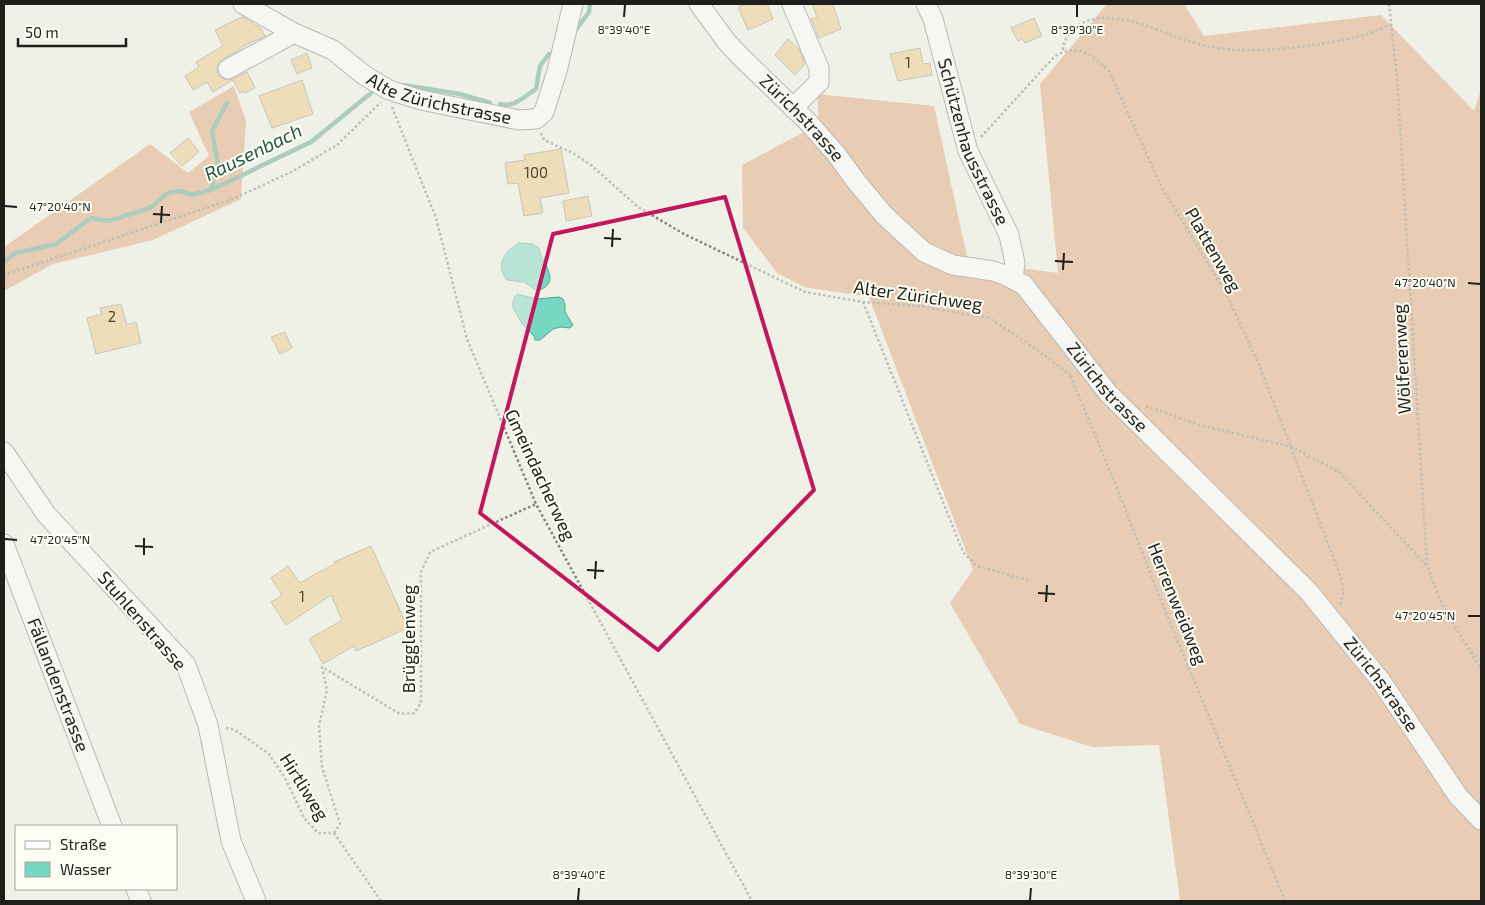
<svg xmlns="http://www.w3.org/2000/svg" width="1485" height="905" font-family="'Exo 2',sans-serif">
<style>
.forest{fill:#e19f75}
.water{fill:#76d7c2;stroke:#5ca090}
.lines{fill:none;stroke-linecap:round;stroke-linejoin:round}
.stream{stroke:#5ca090;stroke-width:4.5}
.building{fill:#eac881;stroke:#97928a}
.minor-casing{stroke:#777870;stroke-width:21}
.path{stroke:#84857e;stroke-width:2.5;stroke-dasharray:2.5 2.5;stroke-linecap:butt}
.minor{stroke:#fff;stroke-width:19}
.marked{fill:none;stroke:#c2185b;stroke-width:4;stroke-linejoin:round}
.ticks{fill:none;stroke:#1e1f1b;stroke-width:2}
.labels{text-anchor:middle;stroke-width:4;stroke-linejoin:round;paint-order:stroke}
.number-label{font-size:15px;fill:#514934}
.street-label{font-size:18px;fill:#1e1f1b;stroke:#fcfef4}
.water-label{font-size:19px;font-style:italic;fill:#28534a;stroke:#fcfef4}
.ticks-label{font-size:12px;text-anchor:middle;fill:#1e1f1b;stroke:#fcfef4;stroke-width:4;stroke-linejoin:round;paint-order:stroke}
</style>
<rect width="100%" height="100%" fill="#eff1e7"/>
<g class="forest">
<path d="M 1107,4 L 1184,4 L 1204,36 L 1381,15 L 1474,111 L 1481,90 L 1481,901 L 1180,901 L 1159,745 L 1092,747 L 1020,724 L 950,603 L 973,570 L 869,297 L 804,287 L 777,273 L 743,228 L 742,165 L 819,124 L 817,94 L 934,106 L 968,261 L 1058,273 L 1040,84 Z"/>
<path d="M 234,86 L 246,121 L 241,199 L 153,240 L 53,264 L 4,291 L 4,247 L 150,144 L 188,173 L 209,156 L 189,112 Z"/>
</g>
<g class="water">
<path d="M 519,243 L 532,244 L 539,248 C 541,264 564,282 537,291 L 524,282 L 507,280 C 495,265 504,252 519,243 Z"/>
<path d="M 517,294 L 537,299 L 559,297 L 563,299 L 565,304 L 565,312 L 573,325 L 570,328 L 560,327 L 553,329 L 540,340 L 535,340 L 534,336 L 522,324 L 512,306 L 514,298 Z"/>
</g>
<g class="lines">
<g class="stream">
<path d="M 575,31 L 589,12 L 590,4"/>
<path d="M 403,85 L 460,94 L 490,103"/>
<path d="M 500,104 C 514,108 525,96 536,89 L 540,66 L 549,54"/>
<path d="M 211,190 L 218,164 L 212,131 L 227,103"/>
<path d="M 4,262 L 15,253 L 56,244 L 91,218 L 109,221 L 150,208 L 168,193 L 179,191 L 192,195 L 211,190 L 311,142 L 371,93"/>
</g>
</g>
<g class="building">
<path d="M 746,4 L 767,4 L 773,19 L 748,30 L 738,7 Z"/>
<path d="M 812,4 L 833,4 L 841,29 L 819,38 L 811,19 L 817,17 Z"/>
<path d="M 242,17 L 260,27 L 265,36 L 242,47 L 242,48 L 223,59 L 218,64 L 217,69 L 218,75 L 222,78 L 227,80 L 233,79 L 247,72 L 255,88 L 245,93 L 244,91 L 240,93 L 233,80 L 213,92 L 207,82 L 193,90 L 185,76 L 199,67 L 196,62 L 223,46 L 215,30 Z"/>
<path d="M 1034,18 L 1042,36 L 1025,43 L 1022,39 L 1018,41 L 1011,28 Z"/>
<path d="M 788,39 L 799,49 L 805,64 L 795,75 L 775,55 Z"/>
<path d="M 920,48 L 923,64 L 930,63 L 932,75 L 898,81 L 890,54 Z"/>
<path d="M 307,53 L 312,68 L 297,74 L 291,60 Z"/>
<path d="M 302,80 L 313,114 L 272,128 L 259,96 Z"/>
<path d="M 188,138 L 199,152 L 182,166 L 170,153 Z"/>
<path d="M 561,149 L 569,193 L 540,198 L 543,213 L 524,216 L 518,183 L 508,184 L 505,163 L 525,160 L 524,155 Z"/>
<path d="M 588,196 L 592,216 L 566,221 L 563,201 Z"/>
<path d="M 121,304 L 127,325 L 136,322 L 141,343 L 96,354 L 87,318 L 102,314 L 100,308 Z"/>
<path d="M 285,332 L 292,348 L 280,354 L 271,337 Z"/>
<path d="M 371,546 L 408,628 L 356,651 L 354,646 L 323,664 L 309,639 L 342,620 L 331,595 L 286,625 L 271,602 L 282,595 L 271,578 L 288,566 L 300,583 L 315,574 L 335,564 L 334,562 Z"/>
</g>
<g class="lines">
<g class="minor-casing">
<g id="minor">
<path id="s1" d="M 243,4 L 294,33 L 333,50 L 364,75 L 389,90 L 421,100 L 519,120 L 536,119 L 544,112 L 557,71 L 573,4"/>
<path id="s2" d="M 699,4 L 726,41 L 740,56 L 808,122 L 837,155 L 855,180 L 884,215 L 924,252 L 953,265 L 993,271 L 1005,275 L 1024,285 L 1108,393 L 1309,592 L 1381,681 L 1458,796 L 1481,820"/>
<path d="M 792,4 L 819,68 L 819,82 L 793,108"/>
<path id="s3" d="M 926,4 L 933,19 L 968,151 L 1009,235 L 1015,263 L 1013,279"/>
<path d="M 228,69 L 294,33"/>
<path d="M 4,452 L 46,514 L 186,665 L 208,725 L 231,841 L 256,901"/>
<path id="s4" d="M 4,544 L 112,826"/>
<path d="M 136,889 L 141,901"/>
</g>
</g>
<g class="path">
<path d="M 1389,4 L 1397,78 L 1427,566 L 1443,607 L 1481,669"/>
<path d="M 1063,50 C 1064,30 1085,18 1103,18 C 1138,17 1169,37 1202,45 C 1245,56 1309,47 1353,38 C 1366,35 1379,29 1392,24"/>
<path d="M 392,107 L 436,218 L 467,339 L 536,504 L 752,901"/>
<path d="M 541,133 L 544,140 L 571,152 L 591,165 L 638,207 L 684,234 L 805,292 L 863,302 L 919,306 L 989,318 L 1026,342 L 1072,376"/>
<path d="M 981,137 L 1054,57 C 1076,42 1093,55 1109,71 L 1162,188 L 1225,291 L 1260,367 L 1339,572 L 1344,592 L 1340,606"/>
<path d="M 4,277 L 7,274 L 233,199 L 293,171 L 337,145 L 381,102"/>
<path d="M 863,302 L 963,552 L 977,566 L 1031,581"/>
<path d="M 1070,376 C 1106,458 1138,542 1171,625 C 1209,717 1248,809 1285,901"/>
<path d="M 1146,406 L 1200,425 L 1292,447 L 1339,472 L 1427,566"/>
<path d="M 1472,652 L 1481,659"/>
<path d="M 226,728 L 235,730 L 269,754 L 285,778 L 304,818 L 318,833 L 334,833"/>
<path d="M 334,833 L 340,824 L 322,767 L 319,726 L 327,690 L 322,667 L 400,714 L 414,713 L 421,703 L 421,572 L 430,552 L 536,504"/>
<path d="M 334,833 L 381,901"/>
<path d="M 4,900 L 4,901"/>
</g>
<use href="#minor" class="minor"/>
</g>
<path d="M0 0H1485V905H0ZM 725,197 L 814,490 L 658,650 L 480,513 L 553,234 Z" fill="#eff1e7" fill-opacity=".55" fill-rule="evenodd"/>
<path class="marked" d="M 725,197 L 814,490 L 658,650 L 480,513 L 553,234 Z"/>
<path class="ticks" d="M 624,17 L 625,5M 1077,17 L 1077,5M 5,206 L 17,207M 153,214 L 170,215M 161,223 L 162,206M 604,238 L 621,239M 612,247 L 613,229M 1055,261 L 1073,262M 1063,270 L 1064,253M 1468,283 L 1480,284M 5,539 L 17,540M 135,546 L 153,547M 144,555 L 144,538M 587,570 L 604,571M 595,579 L 596,561M 1038,593 L 1055,594M 1046,602 L 1047,585M 1468,616 L 1480,616M 578,900 L 579,888M 1030,900 L 1031,888"/>
<g class="labels">
<g class="number-label">
<text x="908" y="68">1</text>
<text x="536" y="178">100</text>
<text x="112" y="322">2</text>
<text x="302" y="602">1</text>
</g>
<g class="street-label">
<text dy="6" stroke="none"><textPath href="#s1" startOffset="221">Alte Zürichstrasse</textPath></text>
<text dy="6" stroke="none"><textPath href="#s2" startOffset="154">Zürichstrasse</textPath></text>
<text dy="6" stroke="none"><textPath href="#s3" startOffset="146">Schützenhausstrasse</textPath></text>
<text transform="translate(1213 250) rotate(60)" y="6">Plattenweg</text>
<text transform="translate(918 296) rotate(8)" y="6">Alter Zürichweg</text>
<text transform="translate(1402 359) rotate(-93)" y="6">Wölferenweg</text>
<text dy="6" stroke="none"><textPath href="#s2" startOffset="574">Zürichstrasse</textPath></text>
<text transform="translate(540 475) rotate(65)" y="6">Gmeindacherweg</text>
<text transform="translate(1177 604) rotate(68)" y="6">Herrenweidweg</text>
<text transform="translate(142 621) rotate(49)" y="6">Stuhlenstrasse</text>
<text transform="translate(409 639) rotate(-90)" y="6">Brügglenweg</text>
<text dy="6" stroke="none"><textPath href="#s4" startOffset="151">Fällandenstrasse</textPath></text>
<text dy="6" stroke="none"><textPath href="#s2" startOffset="979">Zürichstrasse</textPath></text>
<text transform="translate(304 787) rotate(58)" y="6">Hirtliweg</text>
</g>
<g class="water-label">
<text transform="translate(253 152) rotate(-26)" y="7">Rausenbach</text>
</g>
</g>
<g class="ticks-label">
<text x="624" y="34">8°39'40"E</text>
<text x="1077" y="34">8°39'30"E</text>
<text x="60" y="211">47°20'40"N</text>
<text x="1425" y="287">47°20'40"N</text>
<text x="60" y="544">47°20'45"N</text>
<text x="1425" y="620">47°20'45"N</text>
<text x="579" y="879">8°39'40"E</text>
<text x="1031" y="879">8°39'30"E</text>
</g>
<rect width="1485" height="905" fill="none" stroke="#1e1f1b" stroke-width="10"/>
<rect x="15" y="825" width="162" height="65" fill="#fcfef4" stroke="#a3a59d"/>
<rect x="25" y="841" width="25" height="8" fill="#ffffff" stroke="#a3a59d"/>
<text x="60" y="850" font-size="15" fill="#1e1f1b">Straße</text>
<rect x="25" y="862" width="25" height="15" fill="#76d7c2" stroke="#a3a59d"/>
<text x="60" y="875" font-size="15" fill="#1e1f1b">Wasser</text>
<path d="M18 38v8h108v-8" fill="none" stroke="#1e1f1b" stroke-width="2.5"/>
<text x="25" y="38" font-size="15" fill="#1e1f1b" stroke="#fcfef4" stroke-width="4" paint-order="stroke">50 m</text>
</svg>
